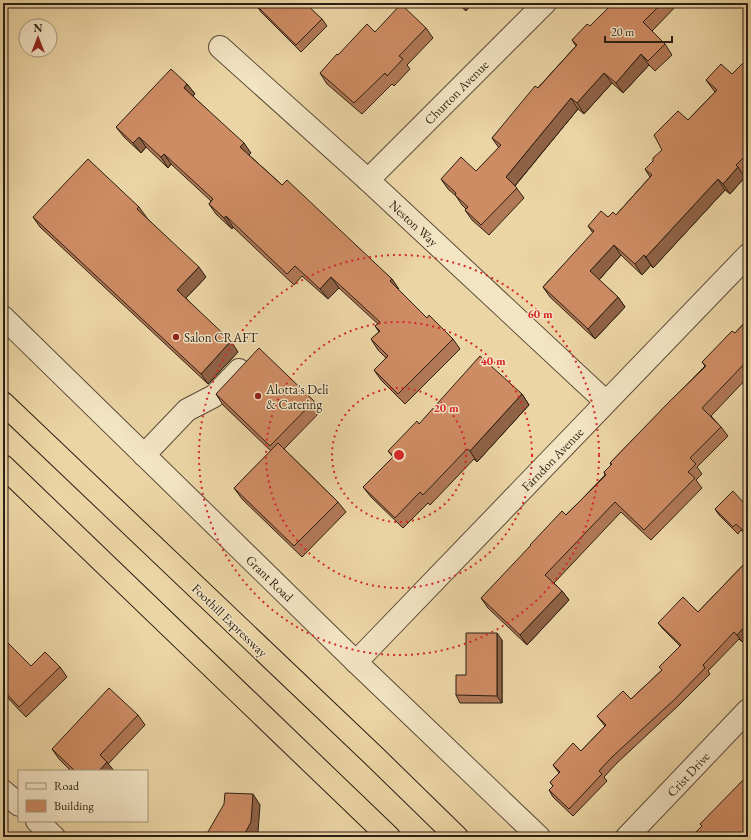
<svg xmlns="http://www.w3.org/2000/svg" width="751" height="840" font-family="'EB Garamond',serif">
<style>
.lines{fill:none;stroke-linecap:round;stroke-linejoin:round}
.minor-casing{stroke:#5a4c37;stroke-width:24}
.highway-casing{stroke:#2a1f12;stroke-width:24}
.minor{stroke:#f3e4c4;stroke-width:22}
.highway{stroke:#ecd5a5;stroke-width:22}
.wall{fill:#b17856;stroke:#2a1f12}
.shaded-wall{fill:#906246;stroke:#2a1f12}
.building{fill:#ce8c64;stroke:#2a1f12}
.ring{fill:none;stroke:#d62828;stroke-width:2;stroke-dasharray:2 4}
.poi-dot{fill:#8f2418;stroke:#f3e4c4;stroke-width:1.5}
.labels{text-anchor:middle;stroke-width:3;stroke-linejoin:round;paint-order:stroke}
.street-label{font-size:13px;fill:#2a1f12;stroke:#f3e4c4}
.poi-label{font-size:13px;fill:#2a1f12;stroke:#f3e4c4;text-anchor:start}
.centre{fill:#d62828;stroke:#f3e4c4;stroke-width:2}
.ring-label{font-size:12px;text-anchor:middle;font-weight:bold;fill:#d62828;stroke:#f3e4c4;stroke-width:3;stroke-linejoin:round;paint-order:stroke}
</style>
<rect width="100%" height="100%" fill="#ecd5a5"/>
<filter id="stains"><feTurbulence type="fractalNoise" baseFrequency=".005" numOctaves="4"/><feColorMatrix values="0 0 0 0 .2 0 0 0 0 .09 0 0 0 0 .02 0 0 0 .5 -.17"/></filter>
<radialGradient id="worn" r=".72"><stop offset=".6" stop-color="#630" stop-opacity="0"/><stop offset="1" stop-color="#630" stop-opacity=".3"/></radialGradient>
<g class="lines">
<g class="minor-casing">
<g id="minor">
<path d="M 220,47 L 368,180 L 606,402"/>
<path d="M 368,180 L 545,3"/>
<path d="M 3,317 L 356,662 L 539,837"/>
<path d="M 144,455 L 187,410 L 214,396 L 239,370"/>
<path d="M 356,662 L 748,255"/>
<path d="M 3,791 L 19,805"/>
<path d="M 37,821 L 54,837"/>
<path d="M 627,837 L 748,710"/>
</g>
</g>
<g class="highway-casing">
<g id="highway">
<path d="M 3,403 L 375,757 L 457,837"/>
<path d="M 3,466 L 389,837"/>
</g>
</g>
<use href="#minor" class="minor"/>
<use href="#highway" class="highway"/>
</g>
<g class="wall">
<path d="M 457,3 L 472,3 L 466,11 Z"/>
<path d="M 613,3 L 679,3 L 652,31 L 665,44 L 672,55 L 655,71 L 649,65 L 623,93 L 612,83 L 584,114 L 578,109 L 515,186 L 524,198 L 489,235 L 472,220 L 465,210 L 466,209 L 462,205 L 456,196 L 448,189 L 441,179 L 476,171 L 499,148 L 492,138 L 576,46 L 572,40 L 590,26 Z"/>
<path d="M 256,5 L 322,19 L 327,26 L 301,52 L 261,12 Z"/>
<path d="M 426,28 L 433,38 L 407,65 L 410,69 L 394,86 L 392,84 L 362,114 L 327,84 L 320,73 L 338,55 L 375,32 Z"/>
<path d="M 748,64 L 748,170 L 744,175 L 745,177 L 730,194 L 725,190 L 653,268 L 651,265 L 642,275 L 621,255 L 599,280 L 618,297 L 625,307 L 595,339 L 550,297 L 543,287 L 593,233 L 588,226 L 608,217 L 616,215 L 650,177 L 645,169 L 653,161 L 662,150 L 688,120 L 715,92 L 706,80 L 732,74 Z"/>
<path d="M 187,84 L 195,94 L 193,96 L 251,153 L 249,155 L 282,185 L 392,279 L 398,289 L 427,318 L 453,339 L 460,349 L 405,404 L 381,380 L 374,370 L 386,358 L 378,350 L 371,339 L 379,332 L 375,326 L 378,324 L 339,288 L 328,299 L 302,276 L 294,285 L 233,227 L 232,229 L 216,214 L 209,204 L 211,201 L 171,164 L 168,168 L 146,147 L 141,153 L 124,137 L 116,127 Z"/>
<path d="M 139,207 L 147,218 L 206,277 L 186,298 L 238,352 L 208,384 L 40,227 L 33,217 Z"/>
<path d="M 748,319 L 748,377 L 711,416 L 721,427 L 728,436 L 697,467 L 702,474 L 696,480 L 702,488 L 651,540 L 621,512 L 554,583 L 562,591 L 569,600 L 527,645 L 488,608 L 481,598 L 581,500 L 605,475 L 604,472 L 611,465 L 610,463 L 705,366 L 702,362 L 735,333 Z"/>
<path d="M 216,394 L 314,401 L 321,411 L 284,449 L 338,502 L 346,512 L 302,557 L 242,499 L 234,488 L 271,451 L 223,405 Z"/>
<path d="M 522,394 L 529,405 L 477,462 L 474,459 L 430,505 L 428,503 L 403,528 L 371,497 L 363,487 L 393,457 L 388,451 L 419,424 Z"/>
<path d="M 748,499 L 748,537 L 741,530 L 738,534 L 719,515 L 715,509 L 744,503 Z"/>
<path d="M 748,560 L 748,635 L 742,642 L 739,639 L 708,671 L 710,674 L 679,705 L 617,763 L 604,777 L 607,781 L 573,816 L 553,797 L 549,790 L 553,786 L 550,782 L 559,773 L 553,765 L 581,751 L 605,726 L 597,716 L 631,699 L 662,670 L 659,667 L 680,646 L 663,629 L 658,623 L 698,612 Z"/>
<path d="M 502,640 L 502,703 L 460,703 L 456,695 L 466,675 Z"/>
<path d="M 3,645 L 31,666 L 60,667 L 67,677 L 26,717 L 3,693 Z"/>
<path d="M 138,715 L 145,725 L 108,764 L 114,771 L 71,771 L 59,759 L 52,749 Z"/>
</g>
<g class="shaded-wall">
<path d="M 460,3 L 472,3 L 466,11 Z"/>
<path d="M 641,54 L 649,65 L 623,93 L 616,83 Z"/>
<path d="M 604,73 L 612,83 L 584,114 L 577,103 Z"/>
<path d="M 187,84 L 195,94 L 191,98 L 184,88 Z"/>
<path d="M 571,98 L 578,109 L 513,188 L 506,177 Z"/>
<path d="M 139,137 L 146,147 L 141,153 L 133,143 Z"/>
<path d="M 244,143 L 251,153 L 247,157 L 240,147 Z"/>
<path d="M 164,154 L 171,164 L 168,168 L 161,157 Z"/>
<path d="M 738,167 L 745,177 L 730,194 L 723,184 Z"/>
<path d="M 718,179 L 725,190 L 653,268 L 646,257 Z"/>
<path d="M 226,216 L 233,227 L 232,229 L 224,218 Z"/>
<path d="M 614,245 L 621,255 L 597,282 L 590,271 Z"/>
<path d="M 644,255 L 651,265 L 642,275 L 635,264 Z"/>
<path d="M 199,267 L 206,277 L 184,300 L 177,290 Z"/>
<path d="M 331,277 L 339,288 L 328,299 L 320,289 Z"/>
<path d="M 392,279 L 399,289 L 397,291 L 390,281 Z"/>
<path d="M 618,297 L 625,307 L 595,339 L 588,329 Z"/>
<path d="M 231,341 L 238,352 L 208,384 L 201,374 Z"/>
<path d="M 522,394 L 529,405 L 477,462 L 470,451 Z"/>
<path d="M 562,591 L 569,600 L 527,645 L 520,635 Z"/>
<path d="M 748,623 L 748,635 L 742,642 L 737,635 Z"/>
<path d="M 497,633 L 502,640 L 502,703 L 497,696 Z"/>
<path d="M 107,762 L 114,771 L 99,771 Z"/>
<path d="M 253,794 L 260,805 L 258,832 L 256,837 L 243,837 Z"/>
</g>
<g class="building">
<path d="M 258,3 L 305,3 L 322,19 L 296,45 L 256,5 Z"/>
<path d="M 613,3 L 662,3 L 643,22 L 665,44 L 648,61 L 641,54 L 616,83 L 604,73 L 577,103 L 571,98 L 506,177 L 517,188 L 481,225 L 465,210 L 468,207 L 455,195 L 456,193 L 441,179 L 461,157 L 476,171 L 501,145 L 492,138 L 535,86 L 538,88 L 577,45 L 572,40 L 587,24 L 590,26 Z"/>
<path d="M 401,4 L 426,28 L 399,56 L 403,59 L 387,76 L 385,73 L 354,103 L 320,73 L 337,54 L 338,55 L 367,24 L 375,32 Z"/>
<path d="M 745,61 L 748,64 L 748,153 L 736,165 L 738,167 L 723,184 L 718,179 L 646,257 L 644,255 L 635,264 L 614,245 L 590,271 L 618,297 L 588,329 L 543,287 L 594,231 L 588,226 L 601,211 L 608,217 L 613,212 L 616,215 L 652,175 L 645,169 L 653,161 L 653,158 L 662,150 L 654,135 L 678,111 L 688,120 L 717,90 L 706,80 L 721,64 L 732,74 Z"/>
<path d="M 171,69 L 187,84 L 184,88 L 244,143 L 240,147 L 282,185 L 287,180 L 392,279 L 390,281 L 427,318 L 429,315 L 453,339 L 398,394 L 374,370 L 388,356 L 371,339 L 380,331 L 375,326 L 380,322 L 331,277 L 320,289 L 295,266 L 287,274 L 226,216 L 224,218 L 209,204 L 213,199 L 164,154 L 161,157 L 139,137 L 133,143 L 116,127 Z"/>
<path d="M 88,159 L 139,207 L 137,209 L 199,267 L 177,290 L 231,341 L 201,374 L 33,217 Z"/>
<path d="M 748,319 L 748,360 L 702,408 L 721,427 L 690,458 L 696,464 L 688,472 L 695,478 L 644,530 L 615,502 L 545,575 L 562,591 L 520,635 L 481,598 L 531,545 L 530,545 L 562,511 L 566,515 L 606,475 L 604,472 L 612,464 L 610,463 L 669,402 L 706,366 L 702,362 L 732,331 L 735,333 Z"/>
<path d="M 259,348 L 314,401 L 270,446 L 216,394 Z"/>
<path d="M 480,356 L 522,394 L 470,451 L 467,449 L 423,495 L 420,492 L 395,518 L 363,487 L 394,456 L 388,451 L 417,421 L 419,424 Z"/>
<path d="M 278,443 L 338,502 L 294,546 L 234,488 Z"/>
<path d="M 733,491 L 744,503 L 748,499 L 748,535 L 736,524 L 733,527 L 715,509 Z"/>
<path d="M 748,560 L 748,623 L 737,635 L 734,632 L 703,665 L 705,668 L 675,699 L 612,757 L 599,771 L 602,774 L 569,809 L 549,790 L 553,786 L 550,782 L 560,772 L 553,765 L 573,743 L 581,751 L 606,725 L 597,716 L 623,691 L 631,699 L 662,670 L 659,667 L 681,645 L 658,623 L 683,597 L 698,612 Z"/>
<path d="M 466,633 L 497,633 L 497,696 L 456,695 L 456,675 L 466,675 Z"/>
<path d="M 7,642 L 31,666 L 45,652 L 60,667 L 19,707 L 3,690 L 3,645 Z"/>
<path d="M 109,688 L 138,715 L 100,755 L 107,762 L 99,771 L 75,771 L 52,749 Z"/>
<path d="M 748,775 L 748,837 L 691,837 L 702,826 L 700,824 Z"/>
<path d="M 225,793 L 253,794 L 251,822 L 243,837 L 205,837 L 224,804 Z"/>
</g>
<g class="ring">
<circle cx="399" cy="455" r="67"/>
<circle cx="399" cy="455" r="133"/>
<circle cx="399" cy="455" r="200"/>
</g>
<g class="poi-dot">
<circle cx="176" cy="337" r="4"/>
<circle cx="258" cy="396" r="4"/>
</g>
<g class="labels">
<g class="street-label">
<text transform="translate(456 92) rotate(-45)" y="5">Churton Avenue</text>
<text transform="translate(414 223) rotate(43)" y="5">Neston Way</text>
<text transform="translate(552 459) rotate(-46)" y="5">Farndon Avenue</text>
<text transform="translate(270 578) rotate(44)" y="5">Grant Road</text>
<text transform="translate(230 620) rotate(44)" y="5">Foothill Expressway</text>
<text transform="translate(688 774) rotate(-47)" y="5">Crist Drive</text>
</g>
<g class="poi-label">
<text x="184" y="342">Salon CRAFT</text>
<text x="266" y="394">Alotta's Deli<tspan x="266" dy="15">&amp; Catering</tspan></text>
</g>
</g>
<circle cx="399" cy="455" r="6" class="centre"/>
<g class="ring-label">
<text x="540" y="318">60 m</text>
<text x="493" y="365">40 m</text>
<text x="446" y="412">20 m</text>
</g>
<rect width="751" height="840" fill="none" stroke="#ecd5a5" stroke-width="16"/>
<rect x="4" y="4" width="743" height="832" fill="none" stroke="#2a1f12" stroke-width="2"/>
<rect x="8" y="8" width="735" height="824" fill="none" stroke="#2a1f12"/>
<rect x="18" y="770" width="130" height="52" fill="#f3e4c4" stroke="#a3957d"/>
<rect x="26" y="783" width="20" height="6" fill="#f3e4c4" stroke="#a3957d"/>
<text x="54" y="790" font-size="12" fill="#2a1f12">Road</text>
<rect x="26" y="800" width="20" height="12" fill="#ce8c64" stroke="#a3957d"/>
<text x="54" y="810" font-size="12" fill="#2a1f12">Building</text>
<g transform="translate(38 38)"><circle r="19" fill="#f3e4c4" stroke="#a3957d"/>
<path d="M0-3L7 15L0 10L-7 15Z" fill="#8f2418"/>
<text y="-6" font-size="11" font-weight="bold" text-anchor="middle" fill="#2a1f12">N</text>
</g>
<path d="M605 36v6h67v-6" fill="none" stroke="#2a1f12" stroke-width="2"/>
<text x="611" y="36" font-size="12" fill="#2a1f12" stroke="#f3e4c4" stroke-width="3" paint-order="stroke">20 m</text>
<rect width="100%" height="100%" filter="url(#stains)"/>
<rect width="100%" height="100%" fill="url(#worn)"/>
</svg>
